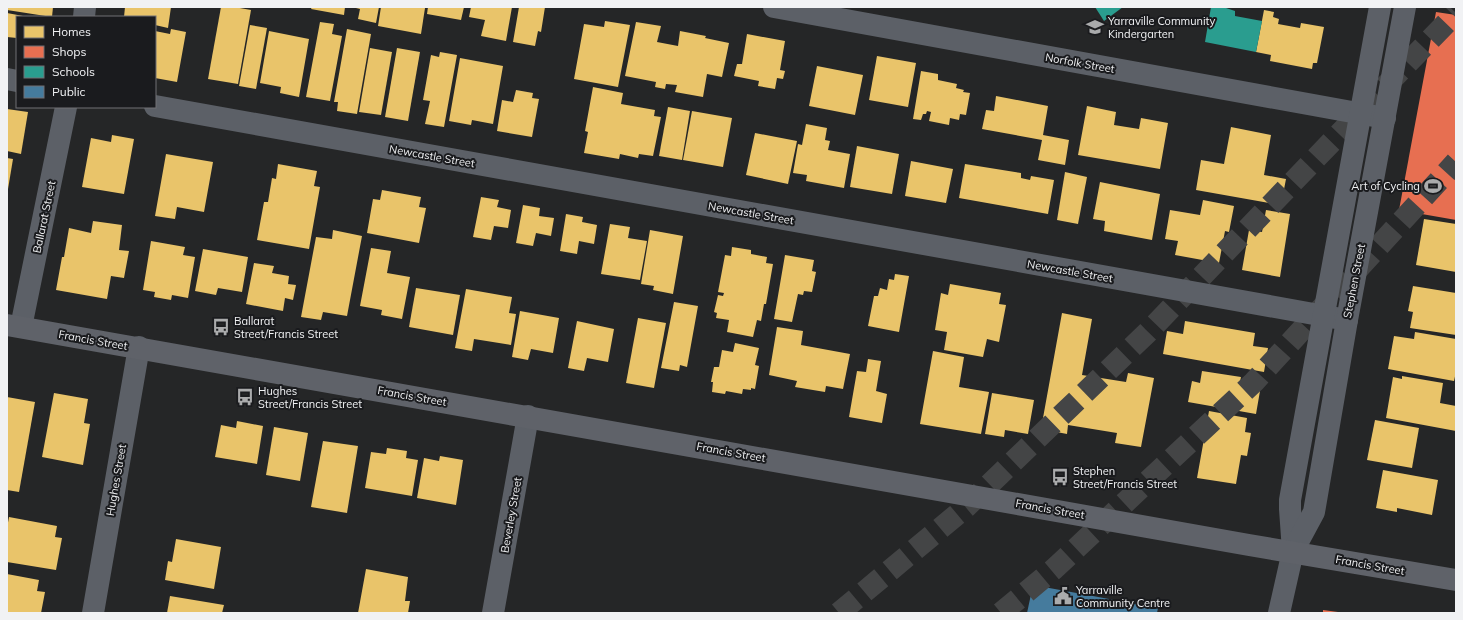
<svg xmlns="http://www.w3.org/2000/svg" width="1463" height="620" font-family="Mulish,sans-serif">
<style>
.homes{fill:#e9c46a}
.shops{fill:#e76f51}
.schools{fill:#2a9d8f}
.public{fill:#457b9d}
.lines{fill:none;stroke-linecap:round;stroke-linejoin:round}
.motorway-tunnel{stroke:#444546;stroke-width:22;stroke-dasharray:22 11;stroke-linecap:butt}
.minor{stroke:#5c6067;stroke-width:22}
.secondary{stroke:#5f6269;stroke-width:22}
.labels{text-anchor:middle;stroke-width:4;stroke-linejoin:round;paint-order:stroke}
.poi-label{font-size:11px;fill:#f1f2f4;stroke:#1a1b1e;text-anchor:start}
.street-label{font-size:11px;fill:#f1f2f4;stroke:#1a1b1e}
</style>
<rect width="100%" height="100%" fill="#252627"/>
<g class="homes">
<path d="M 7,7 L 53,7 L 52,17 L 7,10 Z"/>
<path d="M 125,7 L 171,7 L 168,28 L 155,25 L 155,17 L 124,17 Z"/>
<path d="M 221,7 L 234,7 L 251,10 L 238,84 L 208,79 Z"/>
<path d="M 312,7 L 345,7 L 344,15 L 311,9 Z"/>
<path d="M 352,7 L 379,7 L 376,23 L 358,19 L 360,9 Z"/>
<path d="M 381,7 L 425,8 L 421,34 L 378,26 Z"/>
<path d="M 428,7 L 464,7 L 461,20 L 427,14 Z"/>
<path d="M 471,7 L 512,7 L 506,41 L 481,36 L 485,20 L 469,17 Z"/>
<path d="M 519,7 L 545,7 L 541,32 L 538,31 L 535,46 L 513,42 Z"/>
<path d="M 1264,10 L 1274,12 L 1273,17 L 1279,19 L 1278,24 L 1300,28 L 1301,23 L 1324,27 L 1317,63 L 1313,63 L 1312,69 L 1270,61 L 1271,55 L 1256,52 Z"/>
<path d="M 7,13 L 23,16 L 17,17 L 17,38 L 7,37 Z"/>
<path d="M 605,21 L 630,25 L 618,87 L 574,79 L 584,24 L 604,27 Z"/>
<path d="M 320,22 L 334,24 L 332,34 L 342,36 L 330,101 L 306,97 Z"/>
<path d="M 636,22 L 661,26 L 657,42 L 678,46 L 680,31 L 706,36 L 705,38 L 729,43 L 722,77 L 707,74 L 703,97 L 675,92 L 677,85 L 666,84 L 665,89 L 655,87 L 656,82 L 625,76 Z"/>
<path d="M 250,25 L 267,28 L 256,89 L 239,86 Z"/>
<path d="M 171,29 L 186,32 L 177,82 L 155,78 L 155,31 L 170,34 Z"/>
<path d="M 347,29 L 371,34 L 357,114 L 337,111 L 338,102 L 334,102 Z"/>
<path d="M 269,31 L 309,39 L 299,97 L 280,93 L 281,87 L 260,83 Z"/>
<path d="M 747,34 L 785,41 L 780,70 L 785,71 L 783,79 L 777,78 L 775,89 L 758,86 L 759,81 L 734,76 L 737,64 L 742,64 Z"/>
<path d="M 370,48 L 392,52 L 381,115 L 359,112 Z"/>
<path d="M 397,48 L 420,52 L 408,121 L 385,117 Z"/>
<path d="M 440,52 L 457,55 L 444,127 L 425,124 L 430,101 L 423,100 L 431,55 L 439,57 Z"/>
<path d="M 877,56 L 916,63 L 908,107 L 869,100 Z"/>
<path d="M 460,58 L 503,66 L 493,124 L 472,120 L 471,125 L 449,121 Z"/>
<path d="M 817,66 L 863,75 L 855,115 L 809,106 Z"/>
<path d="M 921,71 L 938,74 L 938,80 L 957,84 L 956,88 L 964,90 L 963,92 L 970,93 L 966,115 L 960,114 L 959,120 L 950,118 L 949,125 L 929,121 L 931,112 L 927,111 L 926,114 L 923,114 L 921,120 L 913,119 Z"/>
<path d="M 593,87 L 623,93 L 621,104 L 655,110 L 654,116 L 661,117 L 653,156 L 639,154 L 638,158 L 620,154 L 619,159 L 584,153 L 588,132 L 585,131 Z"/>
<path d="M 516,90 L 533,93 L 532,98 L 539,99 L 532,137 L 497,131 L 502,100 L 513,102 Z"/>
<path d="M 996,96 L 1048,106 L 1043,135 L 1069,140 L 1065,165 L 1038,160 L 1042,140 L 982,129 L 986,110 L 994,111 Z"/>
<path d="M 1087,106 L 1116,112 L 1114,125 L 1139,129 L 1141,118 L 1168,123 L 1160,169 L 1078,155 Z"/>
<path d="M 668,107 L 690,111 L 682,160 L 659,156 Z"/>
<path d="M 7,109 L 28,112 L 21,154 L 7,151 Z"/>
<path d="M 692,111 L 732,118 L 723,167 L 683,160 Z"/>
<path d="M 806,124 L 827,128 L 825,140 L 830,141 L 828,150 L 850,154 L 844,188 L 806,181 L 807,175 L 793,173 L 798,144 L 802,145 Z"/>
<path d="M 1231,127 L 1271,135 L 1264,175 L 1286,179 L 1281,205 L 1196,190 L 1201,160 L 1224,164 Z"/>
<path d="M 755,133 L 797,141 L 788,184 L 746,175 Z"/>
<path d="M 112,135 L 134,139 L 124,194 L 82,187 L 91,138 L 111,142 Z"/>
<path d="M 857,146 L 899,154 L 892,194 L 850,187 Z"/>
<path d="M 166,154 L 213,162 L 204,212 L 177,207 L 175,219 L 155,216 Z"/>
<path d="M 7,158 L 13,159 L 8,189 L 7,189 Z"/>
<path d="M 911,161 L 953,169 L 946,203 L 905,196 Z"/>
<path d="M 278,164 L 317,171 L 314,186 L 320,187 L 309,249 L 257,240 L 264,202 L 268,202 L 272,178 L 276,179 Z"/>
<path d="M 965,164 L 1021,173 L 1021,178 L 1030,180 L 1031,176 L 1054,180 L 1048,214 L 959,198 Z"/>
<path d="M 1065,172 L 1087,177 L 1078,224 L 1057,220 Z"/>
<path d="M 1100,182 L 1160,194 L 1152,240 L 1104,231 L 1105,221 L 1093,219 Z"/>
<path d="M 382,190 L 421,197 L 419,207 L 426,208 L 419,243 L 367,233 L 373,199 L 380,200 Z"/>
<path d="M 481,197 L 499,200 L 497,207 L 511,210 L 508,228 L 494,226 L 491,240 L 473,237 Z"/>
<path d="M 1203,200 L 1234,206 L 1229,232 L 1225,231 L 1219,263 L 1175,255 L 1178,241 L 1165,239 L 1170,210 L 1200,215 Z"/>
<path d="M 523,205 L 540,208 L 539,216 L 554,218 L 551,236 L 536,233 L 533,246 L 516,243 Z"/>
<path d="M 1266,210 L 1290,214 L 1280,277 L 1242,270 L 1249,230 L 1262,232 Z"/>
<path d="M 566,214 L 583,217 L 582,222 L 597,225 L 594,244 L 579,241 L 577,254 L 560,251 Z"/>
<path d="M 1424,219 L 1456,224 L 1456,272 L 1416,265 Z"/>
<path d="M 93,221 L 122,225 L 119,250 L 129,251 L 124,278 L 111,276 L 107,299 L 56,290 L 62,257 L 64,257 L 69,228 L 91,233 Z"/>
<path d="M 610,224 L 630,227 L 628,238 L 647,241 L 640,280 L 601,274 Z"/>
<path d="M 333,230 L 362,236 L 347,316 L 323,312 L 321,320 L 301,317 L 316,237 L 332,239 Z"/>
<path d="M 650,230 L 683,236 L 673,294 L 653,290 L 654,286 L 641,284 Z"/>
<path d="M 151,241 L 185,247 L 183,255 L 195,257 L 188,298 L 172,295 L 171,300 L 154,297 L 155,292 L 143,290 Z"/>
<path d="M 732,247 L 751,250 L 751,254 L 767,257 L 766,263 L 773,264 L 766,304 L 764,304 L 761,321 L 757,320 L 753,337 L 727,332 L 729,320 L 716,318 L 717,313 L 714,312 L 718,295 L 723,296 L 724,293 L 718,292 L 725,255 L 731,256 Z"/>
<path d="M 371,248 L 391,251 L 387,273 L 410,277 L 402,319 L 381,315 L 382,310 L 360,306 Z"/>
<path d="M 203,249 L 248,257 L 242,292 L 218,288 L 216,295 L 195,291 Z"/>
<path d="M 785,255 L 814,260 L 812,271 L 816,272 L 812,292 L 804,291 L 803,295 L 798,294 L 792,322 L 774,319 Z"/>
<path d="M 254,263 L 274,266 L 272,273 L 289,276 L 288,284 L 296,285 L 293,300 L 285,298 L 283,311 L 246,304 Z"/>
<path d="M 895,274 L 909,276 L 899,332 L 868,326 L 874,296 L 878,296 L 880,288 L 887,290 L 889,279 L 894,280 Z"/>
<path d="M 950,284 L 1001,293 L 999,304 L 1006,305 L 999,342 L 987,339 L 983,357 L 944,350 L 947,332 L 935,330 L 941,293 L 948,295 Z"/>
<path d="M 1413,286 L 1456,293 L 1456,335 L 1410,328 L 1413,312 L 1408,311 Z"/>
<path d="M 416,288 L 460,295 L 453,335 L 409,327 Z"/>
<path d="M 466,289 L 512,297 L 509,313 L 516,314 L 511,345 L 474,339 L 472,351 L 455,348 Z"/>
<path d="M 674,302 L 698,306 L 687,367 L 680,365 L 679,371 L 661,368 Z"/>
<path d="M 520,311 L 559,318 L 553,353 L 531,349 L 528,360 L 512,357 Z"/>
<path d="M 1062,313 L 1092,319 L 1082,375 L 1126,382 L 1128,373 L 1154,378 L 1141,447 L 1115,443 L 1117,433 L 1068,425 L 1067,434 L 1041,429 Z"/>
<path d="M 638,318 L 666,323 L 654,388 L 626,383 Z"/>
<path d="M 577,321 L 614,329 L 608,362 L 587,358 L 584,371 L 568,368 Z"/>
<path d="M 1185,321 L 1255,333 L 1253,346 L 1268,348 L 1264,372 L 1163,354 L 1167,331 L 1183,334 Z"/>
<path d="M 777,327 L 803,331 L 801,345 L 850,354 L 843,389 L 826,386 L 825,392 L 795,387 L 797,381 L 769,375 Z"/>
<path d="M 1415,332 L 1456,339 L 1456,372 L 1454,381 L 1388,369 L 1394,336 L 1414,339 Z"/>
<path d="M 735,343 L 759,348 L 755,365 L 759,366 L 755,389 L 751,388 L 751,390 L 743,389 L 742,394 L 726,391 L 725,394 L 712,392 L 713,382 L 711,382 L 714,367 L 719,367 L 722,350 L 733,352 Z"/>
<path d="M 933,351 L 964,357 L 959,387 L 989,392 L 981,434 L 920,424 Z"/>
<path d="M 868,359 L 881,361 L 876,391 L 887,394 L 882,423 L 849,417 L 857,371 L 866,372 Z"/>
<path d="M 1202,371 L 1241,377 L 1240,382 L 1245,383 L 1244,388 L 1260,391 L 1256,414 L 1188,402 L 1192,381 L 1200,383 Z"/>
<path d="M 1402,376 L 1443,383 L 1440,403 L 1456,406 L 1456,431 L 1386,418 L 1393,377 L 1402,379 Z"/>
<path d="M 54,393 L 88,399 L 84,423 L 90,424 L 83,465 L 42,457 Z"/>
<path d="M 992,393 L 1034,400 L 1028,434 L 1005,430 L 1004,437 L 985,434 Z"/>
<path d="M 7,397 L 35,402 L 19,492 L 7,490 Z"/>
<path d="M 1209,411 L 1247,418 L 1245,432 L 1251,433 L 1247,456 L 1241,455 L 1236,484 L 1197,478 Z"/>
<path d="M 1375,420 L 1419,428 L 1412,468 L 1367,460 Z"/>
<path d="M 237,421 L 263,426 L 257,464 L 215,457 L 221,425 L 236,428 Z"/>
<path d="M 274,427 L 308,433 L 300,481 L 266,475 Z"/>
<path d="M 323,441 L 358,446 L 347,513 L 311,507 Z"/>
<path d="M 387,448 L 407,451 L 406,458 L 418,460 L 412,496 L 365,488 L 371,452 L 386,454 Z"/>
<path d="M 440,456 L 463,460 L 456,505 L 417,498 L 424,458 L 439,461 Z"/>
<path d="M 1383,470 L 1438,480 L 1432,515 L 1397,508 L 1397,512 L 1376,508 Z"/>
<path d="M 9,517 L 57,526 L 55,537 L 62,538 L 56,570 L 7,562 L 7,528 Z"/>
<path d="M 176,539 L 221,547 L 214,589 L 165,580 L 168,561 L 172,562 Z"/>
<path d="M 366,569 L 408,577 L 405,601 L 410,601 L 408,613 L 358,613 Z"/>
<path d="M 7,574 L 39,580 L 37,591 L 45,592 L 41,613 L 7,613 Z"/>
<path d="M 170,596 L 224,605 L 222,613 L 167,613 Z"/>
</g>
<g class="shops">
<path d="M 1436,12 L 1456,15 L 1456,220 L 1399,210 Z"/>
<path d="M 1323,610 L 1338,612 L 1338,613 L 1323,613 Z"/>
</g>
<g class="schools">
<path d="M 1095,7 L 1123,7 L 1104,21 Z"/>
<path d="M 1211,7 L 1223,7 L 1235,11 L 1235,16 L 1262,21 L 1256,52 L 1205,42 Z"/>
</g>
<path class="public" d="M 1033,585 L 1158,608 L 1157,613 L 1027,613 Z"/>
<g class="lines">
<g class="motorway-tunnel">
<path d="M 839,613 L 966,507 L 1148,332 L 1456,13"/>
<path d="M 1001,613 L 1054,569 L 1254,382 L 1456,162"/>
</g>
<g class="minor">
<path d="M 774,7 L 1385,118"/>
<path d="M 84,17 L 85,7"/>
<path d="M 7,79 L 17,81"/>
<path d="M 155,106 L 1347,320"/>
<path d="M 21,327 L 66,107"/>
<path d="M 1293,551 L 1290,509 L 1290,500 L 1380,7"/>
<path d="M 93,613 L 139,347"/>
<path d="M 493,613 L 528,416"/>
<path d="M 1279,613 L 1293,551 L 1314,512 L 1347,320 L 1405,7"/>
</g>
<path class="secondary" d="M 7,325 L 1249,545 L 1456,580"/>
</g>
<defs>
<g id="school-bare" transform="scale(1.38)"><path d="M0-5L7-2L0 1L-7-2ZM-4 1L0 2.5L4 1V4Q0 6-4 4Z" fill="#aaabac" stroke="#1a1b1e" stroke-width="2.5" paint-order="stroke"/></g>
<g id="stadium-bare" transform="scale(1.38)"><path d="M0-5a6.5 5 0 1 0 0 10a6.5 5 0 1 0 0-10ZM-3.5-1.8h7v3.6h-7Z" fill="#aaabac" stroke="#1a1b1e" stroke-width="2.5" paint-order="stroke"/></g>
<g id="bus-bare" transform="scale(1.38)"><path d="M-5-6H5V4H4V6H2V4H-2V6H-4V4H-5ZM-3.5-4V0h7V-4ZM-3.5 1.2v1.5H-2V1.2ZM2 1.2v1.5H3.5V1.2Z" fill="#aaabac" stroke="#1a1b1e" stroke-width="2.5" paint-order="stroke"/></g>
<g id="civic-bare" transform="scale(1.38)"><path d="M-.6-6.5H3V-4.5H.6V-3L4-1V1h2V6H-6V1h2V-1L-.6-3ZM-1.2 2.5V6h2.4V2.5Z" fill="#aaabac" stroke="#1a1b1e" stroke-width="2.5" paint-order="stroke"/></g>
</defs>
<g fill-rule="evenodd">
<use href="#school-bare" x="1095" y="27"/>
<use href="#stadium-bare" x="1433" y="186"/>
<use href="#bus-bare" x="221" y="327"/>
<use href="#bus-bare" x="245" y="397"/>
<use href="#bus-bare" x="1060" y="477"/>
<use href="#civic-bare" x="1063" y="596"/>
</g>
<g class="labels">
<g class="poi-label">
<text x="1108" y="25">Yarraville Community<tspan x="1108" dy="13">Kindergarten</tspan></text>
<text x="1420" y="190" text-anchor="end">Art of Cycling</text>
<text x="234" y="325">Ballarat<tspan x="234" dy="13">Street/Francis Street</tspan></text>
<text x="258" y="395">Hughes<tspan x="258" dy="13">Street/Francis Street</tspan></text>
<text x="1073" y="475">Stephen<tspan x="1073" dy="13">Street/Francis Street</tspan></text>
<text x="1076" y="594">Yarraville<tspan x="1076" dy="13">Community Centre</tspan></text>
</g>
<g class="street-label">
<text transform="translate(1080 63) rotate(10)" y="4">Norfolk Street</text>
<text transform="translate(432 156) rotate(10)" y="4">Newcastle Street</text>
<text transform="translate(751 213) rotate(10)" y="4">Newcastle Street</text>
<text transform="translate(44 217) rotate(-78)" y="4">Ballarat Street</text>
<text transform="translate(1070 271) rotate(10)" y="4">Newcastle Street</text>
<text transform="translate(1354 281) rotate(-79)" y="4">Stephen Street</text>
<text transform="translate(93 340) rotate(10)" y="4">Francis Street</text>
<text transform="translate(412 396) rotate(10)" y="4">Francis Street</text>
<text transform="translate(731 452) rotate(10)" y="4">Francis Street</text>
<text transform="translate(116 480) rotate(-80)" y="4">Hughes Street</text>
<text transform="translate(1050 509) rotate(10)" y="4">Francis Street</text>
<text transform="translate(511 515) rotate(-80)" y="4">Beverley Street</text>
<text transform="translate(1370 565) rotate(10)" y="4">Francis Street</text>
</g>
</g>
<rect width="1463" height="620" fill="none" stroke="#f1f2f4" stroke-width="16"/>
<rect x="16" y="16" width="140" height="92" fill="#1a1b1e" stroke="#707174"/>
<rect x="24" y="26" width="20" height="12" fill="#e9c46a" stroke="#707174"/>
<text x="52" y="36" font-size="12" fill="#f1f2f4">Homes</text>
<rect x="24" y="46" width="20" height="12" fill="#e76f51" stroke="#707174"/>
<text x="52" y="56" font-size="12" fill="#f1f2f4">Shops</text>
<rect x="24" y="66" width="20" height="12" fill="#2a9d8f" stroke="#707174"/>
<text x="52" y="76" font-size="12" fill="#f1f2f4">Schools</text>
<rect x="24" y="86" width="20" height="12" fill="#457b9d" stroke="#707174"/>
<text x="52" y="96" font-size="12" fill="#f1f2f4">Public</text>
</svg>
